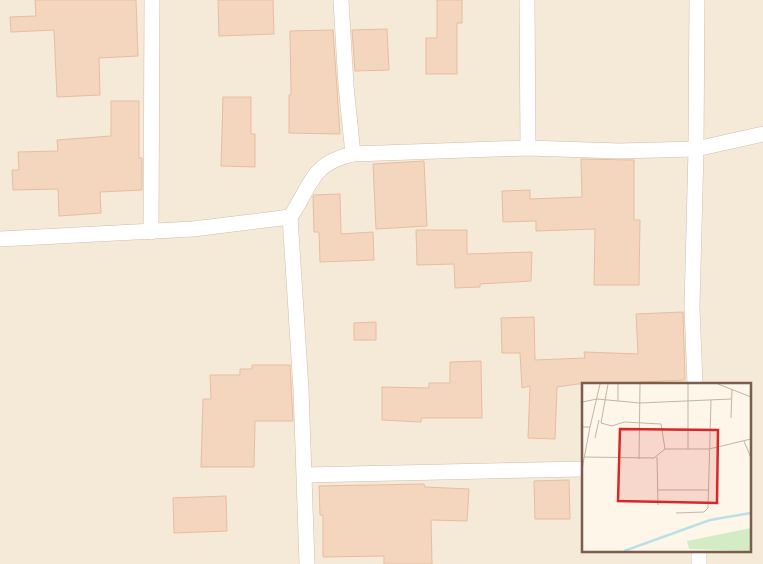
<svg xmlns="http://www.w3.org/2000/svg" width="763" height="564" font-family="Commissioner,sans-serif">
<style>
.residential{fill:#f5e9d7;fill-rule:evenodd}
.building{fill:#f4d6bf;stroke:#e7bd9f}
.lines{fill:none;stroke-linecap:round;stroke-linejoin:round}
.minor-casing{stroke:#d1bead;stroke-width:16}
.minor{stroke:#fff;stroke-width:15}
.inset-river{fill:none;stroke:#bce0e8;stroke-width:2.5}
.inset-road{fill:none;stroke:#c5b4a5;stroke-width:1}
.view{fill:#d62828;fill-opacity:0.15;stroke:#d62828;stroke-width:2.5}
.inset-edge{fill:none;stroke:#7a5d4b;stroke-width:2.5}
</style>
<rect width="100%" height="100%" fill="#fdf6e9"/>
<path class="residential" d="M 0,0 L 763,0 L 763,564 L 0,564 ZM 583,384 L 749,384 L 749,550 L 583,550 Z"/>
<g class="building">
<path d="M 35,0 L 136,0 L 138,56 L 99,58 L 100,95 L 57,97 L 54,30 L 11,32 L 10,17 L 36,16 Z"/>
<path d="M 218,0 L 273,0 L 274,34 L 219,36 Z"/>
<path d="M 437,0 L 462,0 L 462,23 L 457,23 L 457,74 L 426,74 L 426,38 L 437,38 Z"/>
<path d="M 387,29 L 389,70 L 355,71 L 352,30 Z"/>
<path d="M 333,30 L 340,134 L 289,133 L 289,95 L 291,95 L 290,31 Z"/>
<path d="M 223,97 L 251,97 L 251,134 L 255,134 L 255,167 L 221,166 Z"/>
<path d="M 111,101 L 139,101 L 139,158 L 142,158 L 142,190 L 100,192 L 101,213 L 59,216 L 58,189 L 13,190 L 12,170 L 19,170 L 18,152 L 58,151 L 57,140 L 111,136 Z"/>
<path d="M 581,159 L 634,160 L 634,220 L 640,220 L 639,285 L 594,285 L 595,229 L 536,231 L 536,221 L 503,222 L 502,191 L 530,190 L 530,199 L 582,197 Z"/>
<path d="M 424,161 L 427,226 L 376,229 L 373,164 Z"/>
<path d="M 340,194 L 341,234 L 373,232 L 374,260 L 320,262 L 319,232 L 314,232 L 313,196 L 314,195 Z"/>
<path d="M 416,230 L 467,230 L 467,254 L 532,252 L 531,281 L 480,284 L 480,287 L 455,288 L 454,264 L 417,265 Z"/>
<path d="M 683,312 L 685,380 L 640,382 L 640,384 L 578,384 L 557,387 L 555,439 L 528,438 L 530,386 L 522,388 L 520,353 L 502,353 L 501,318 L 534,317 L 535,360 L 585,358 L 584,352 L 638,354 L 636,314 Z"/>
<path d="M 376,322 L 376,340 L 354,340 L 354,323 Z"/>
<path d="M 481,361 L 482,418 L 421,418 L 421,422 L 382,420 L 382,387 L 429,388 L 429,383 L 450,383 L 450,362 Z"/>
<path d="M 252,365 L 290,365 L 293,421 L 255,421 L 254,467 L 201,467 L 203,399 L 211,399 L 210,375 L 240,375 L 240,369 L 252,369 Z"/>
<path d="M 569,480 L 570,519 L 535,519 L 534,481 Z"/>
<path d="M 424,484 L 425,487 L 469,489 L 467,521 L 431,520 L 432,564 L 384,564 L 384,556 L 323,557 L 323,515 L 320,515 L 319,486 Z"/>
<path d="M 226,496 L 227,531 L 174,533 L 173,498 Z"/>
</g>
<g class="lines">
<g class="minor-casing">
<g id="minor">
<path d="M 341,0 L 346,86 L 353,154"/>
<path d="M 527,0 L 528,148"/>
<path d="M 290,217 L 301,389 L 307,564"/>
<path d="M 151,232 L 152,0"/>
<path d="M 0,239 L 193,229 L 290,217 C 312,186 309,164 353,154 L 528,148 L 619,151 L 696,149 L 763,134"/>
<path d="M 695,384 L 692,307 L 696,149 L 697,0"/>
<path d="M 305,475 L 583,469"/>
<path d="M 699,550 L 699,564"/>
</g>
</g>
<use href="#minor" class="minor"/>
</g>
<g transform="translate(582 383)">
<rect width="169" height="169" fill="#fdf6e9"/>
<path d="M 169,145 L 169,168 L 107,166 L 105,158 Z" fill="#d4ecc6"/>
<path class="inset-river" d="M 42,168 L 128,137 L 169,130"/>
<path class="inset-road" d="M 26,1 L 19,40 L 30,43 L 42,39 L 79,41 L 83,66M 136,1 L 169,14M 36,18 L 36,1M 0,19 L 15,16 L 58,20 L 149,16M 149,35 L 150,6M 0,44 L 8,44 L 18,1M 13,55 L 17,37M 162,58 L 169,75M 106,66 L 106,1M 2,74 L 72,75 L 83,66 L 127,66 L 169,56M 75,74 L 76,122M 57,76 L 58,1M 0,86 L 8,44M 76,107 L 127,107M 94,130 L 122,129 L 126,125 L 129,17"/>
<path class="view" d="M 38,46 L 136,47 L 135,120 L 36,118 Z"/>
<rect width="169" height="169" class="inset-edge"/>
</g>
</svg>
